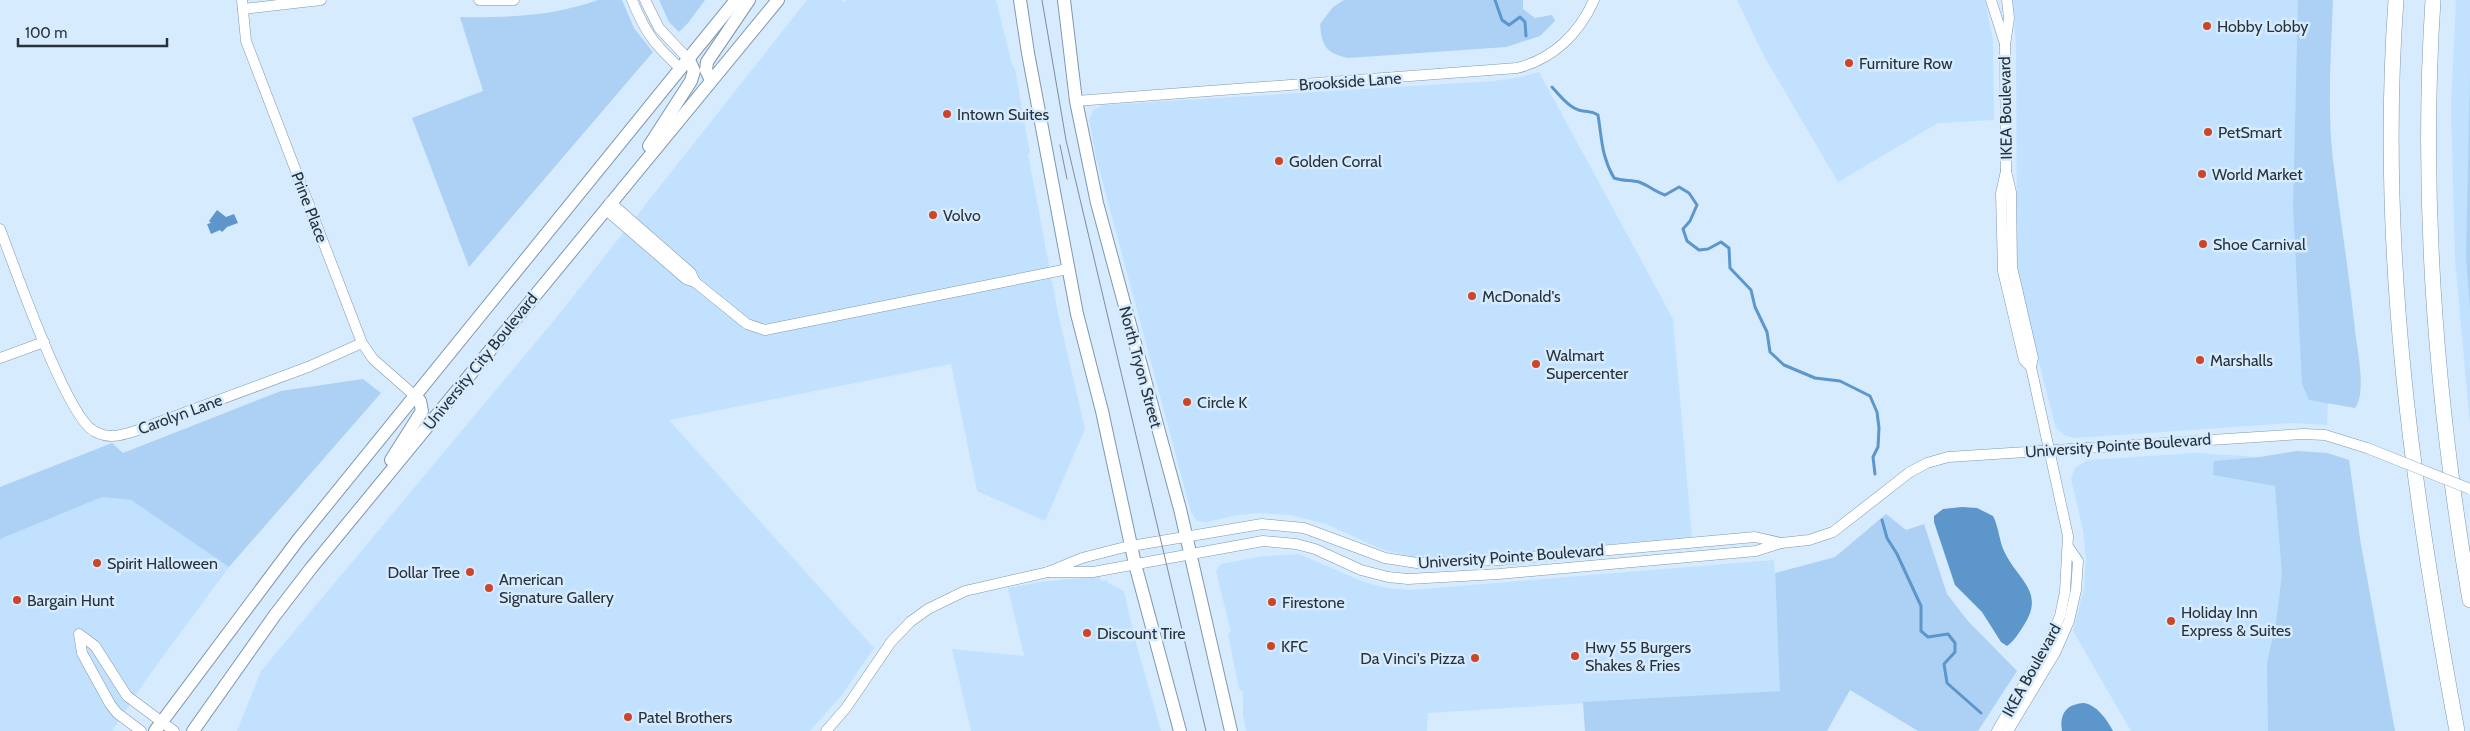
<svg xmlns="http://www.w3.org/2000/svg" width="2470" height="731" font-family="Cabin,sans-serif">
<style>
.built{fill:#c2e1ff}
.green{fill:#acd1f5}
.water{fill:#5c96cb}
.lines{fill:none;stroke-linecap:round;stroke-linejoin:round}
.stream{stroke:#5c96cb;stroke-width:3}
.minor-casing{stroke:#7f97ae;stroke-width:11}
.major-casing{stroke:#7f97ae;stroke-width:14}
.highway-casing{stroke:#7f97ae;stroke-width:16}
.minor{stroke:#fff;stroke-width:10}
.major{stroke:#fff;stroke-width:12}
.highway{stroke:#fff;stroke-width:15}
.tram{stroke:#7e8d9b;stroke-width:1}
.minor-bridge-casing{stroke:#7f97ae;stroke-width:11;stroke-linecap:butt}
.minor-bridge{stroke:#fff;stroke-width:10}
.poi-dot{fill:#ce4426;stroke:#d6ebfe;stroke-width:2}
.labels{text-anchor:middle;stroke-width:5;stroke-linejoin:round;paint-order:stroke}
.poi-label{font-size:16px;fill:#28323b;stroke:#d6ebfe;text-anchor:start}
.street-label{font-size:16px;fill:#28323b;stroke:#d6ebfe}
</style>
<rect width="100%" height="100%" fill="#d6ebfe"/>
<g class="built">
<path d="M 807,0 L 842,0 L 843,3 L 848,0 L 996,0 L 1012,64 L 1015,69 L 1030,153 L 1028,154 L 1058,313 L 1085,429 L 1045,521 L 977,491 L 951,364 L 669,420 L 874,648 L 842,695 L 810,731 L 237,731 L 261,671 L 556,318 Z"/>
<path d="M 1737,0 L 1985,0 L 1993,40 L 1994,120 L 1938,123 L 1838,182 L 1764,56 Z"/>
<path d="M 2013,0 L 2325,0 L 2329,370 L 2327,425 L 2293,423 L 2075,438 L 2066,436 L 2056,428 L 2031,332 L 2017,262 L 2016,48 Z"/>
<path d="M 2456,0 L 2470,0 L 2470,425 L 2455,259 L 2451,109 Z"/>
<path d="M 1539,72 L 1673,319 L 1692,537 L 1497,554 L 1411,557 L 1381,549 L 1326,524 L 1290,515 L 1260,513 L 1238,515 L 1207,522 L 1197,521 L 1191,512 L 1096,157 L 1089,120 L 1093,110 L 1103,105 L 1494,81 L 1521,77 Z"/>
<path d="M 2297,451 L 2327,453 L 2349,460 L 2360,539 L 2279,731 L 2131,731 L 2073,631 L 2084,588 L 2086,559 L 2083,530 L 2071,479 L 2075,468 L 2088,460 L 2196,453 L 2260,457 Z"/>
<path d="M 0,487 L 36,522 L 102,497 L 131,500 L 229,567 L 150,674 L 112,731 L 0,731 Z"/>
<path d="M 1299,554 L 1364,582 L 1387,588 L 1410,590 L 1774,560 L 1781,691 L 1428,713 L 1427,731 L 1246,731 L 1243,715 L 1243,692 L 1239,689 L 1228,634 L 1231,632 L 1216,571 L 1221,564 L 1264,556 Z"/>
<path d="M 1100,576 L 1101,581 L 1107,580 L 1108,583 L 1124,591 L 1134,636 L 1161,731 L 971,731 L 952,649 L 1024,656 L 1008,588 L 1041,582 Z"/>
</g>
<g class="green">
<path d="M 598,0 L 622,0 L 634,28 L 653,52 L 469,267 L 412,118 L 483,91 L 460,17 C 507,18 553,16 598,0 Z"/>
<path d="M 659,0 L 705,0 L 688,23 L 679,32 L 669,22 Z"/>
<path d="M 1344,0 L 1523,0 L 1523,9 L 1535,18 L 1552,15 L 1555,21 L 1540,36 L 1506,47 L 1348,58 C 1326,53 1322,47 1320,24 L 1333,7 Z"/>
<path d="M 2298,0 L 2333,0 C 2331,52 2327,108 2333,160 C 2340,217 2349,273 2355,330 C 2357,349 2367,393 2355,408 L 2309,400 L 2302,384 L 2293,207 Z"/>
<path d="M 2470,75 L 2470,309 L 2466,256 Z"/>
<path d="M 363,379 L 381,393 L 229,567 L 131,500 L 102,497 L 0,539 L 0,487 L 112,443 L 123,453 L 281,391 Z"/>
<path d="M 2297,451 L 2327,453 L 2349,460 L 2360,539 L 2395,731 L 2268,731 L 2267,663 L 2276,622 L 2282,575 L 2275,486 L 2213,475 L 2214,461 L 2260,457 Z"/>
<path d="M 1886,514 L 1906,530 L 1924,524 L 1947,594 L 1968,621 L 2017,671 L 1978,731 L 1918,731 L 1850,690 L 1827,731 L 1585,731 L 1583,702 L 1780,691 L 1775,573 L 1835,557 Z"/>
</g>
<g class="water">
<path d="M 217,210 L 226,217 L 234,214 L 238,223 L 227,227 L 222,232 L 220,230 L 211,234 L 207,224 L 211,223 L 209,221 Z"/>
<path d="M 1962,507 L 1977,508 L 1993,516 C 1999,527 1999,542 2005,553 C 2019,581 2045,592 2024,625 C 2019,633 2014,641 2007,646 L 2001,642 L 1982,612 L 1955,585 L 1934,522 L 1934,516 L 1943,509 Z"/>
<path d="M 2084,703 C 2097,705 2107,720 2113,731 L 2062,731 C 2059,713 2067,704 2084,703 Z"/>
</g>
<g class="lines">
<g class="stream">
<path d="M 1495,0 L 1502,20 L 1509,25 L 1520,17 L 1525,22 L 1526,36"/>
<path d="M 1552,87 C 1560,96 1571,110 1583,111 C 1590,112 1592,111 1598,115 C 1602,139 1601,155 1614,178 C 1622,181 1631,180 1639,182 C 1648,185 1655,192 1665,195 L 1679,187 L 1689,193 L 1697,205 L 1690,221 L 1683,229 L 1687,241 L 1699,250 L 1708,249 L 1721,242 L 1729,248 L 1730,268 L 1751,290 L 1755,307 L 1767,332 L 1770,352 L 1784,365 L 1815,378 L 1840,381 L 1870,396 L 1877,412 L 1879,428 L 1878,447 L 1873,457 L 1875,474"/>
<path d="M 1882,520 L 1887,538 L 1897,554 L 1921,606 L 1921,631 L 1928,637 L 1948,634 L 1955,643 L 1955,652 L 1944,664 L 1947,683 L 1981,713"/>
</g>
<g class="minor-casing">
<g id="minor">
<path d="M 242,0 L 246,41 L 362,343 L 373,359 L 414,395"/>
<path d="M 479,0 L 514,0"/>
<path d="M 632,0 C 646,34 654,44 681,69"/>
<path d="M 645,0 L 659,28 L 689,60"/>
<path d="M 1991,0 L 2005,44"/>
<path d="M 243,9 L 321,0"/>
<path d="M 1076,101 L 1517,68 C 1553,59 1579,34 1594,0"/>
<path d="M 2006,171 L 2001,193 L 2003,271 L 2024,360 L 2031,367"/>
<path d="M 605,209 L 686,279 L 695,282 L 691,273 L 610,202"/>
<path d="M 0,229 C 14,265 66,416 94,431 C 109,440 122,435 138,430 L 308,367 L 362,343"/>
<path d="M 695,282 L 747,324 L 765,330 L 1068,269"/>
<path d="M 0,358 L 44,342"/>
<path d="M 1048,572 L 1093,572 L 1263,541 L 1296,544 L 1315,549 L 1361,570 L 1388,577 L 1408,579 L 1499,574 L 1756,551 L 1781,543 L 1809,540 L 1833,532 L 1910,472 L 1927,463 L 1948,457 L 2303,434 L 2325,435 L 2367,448"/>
<path d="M 141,731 L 117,713 L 110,704 L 82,653 L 79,634 L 95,646 L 127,696 L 174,731"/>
<path d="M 826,731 L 846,708 L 891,642 L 910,622 L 928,609 L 965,591 L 1048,572 L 1082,558 L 1125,547 L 1262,524 L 1304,528 L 1385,558 L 1417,563 L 1500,560 L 1755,537 L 1781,543"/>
<path d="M 1997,731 L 2051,638 L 2060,616 L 2065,592 L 2068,536 L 2031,367 L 2033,358 L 2012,267 L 2011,192 L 2006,171 L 2005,45 L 2009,18 L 2007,0"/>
<path d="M 2008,731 L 2055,653 L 2069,621 L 2076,590 L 2078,561 L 2069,548"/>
</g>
</g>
<g class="major-casing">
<g id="major">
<path d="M 1020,0 L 1028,53 L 1077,314 L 1102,411 L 1135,564 L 1180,731"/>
<path d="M 1064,0 L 1076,101 L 1097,203 L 1180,509 L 1231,731"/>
<path d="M 711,80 L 706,70 L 707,62 L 749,0"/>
<path d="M 649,146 L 691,81 L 694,71 L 689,60"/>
<path d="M 391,460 L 422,411 L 420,401 L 414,395"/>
<path d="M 155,731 L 298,540 L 736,0"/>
<path d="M 193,731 L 275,615 L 312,567 L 778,0"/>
</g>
</g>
<g class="highway-casing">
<g id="highway">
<path d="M 2396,0 C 2378,246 2412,490 2457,731"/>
<path d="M 2433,0 C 2420,201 2436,402 2470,600"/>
</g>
</g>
<use href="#minor" class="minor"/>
<use href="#major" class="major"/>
<use href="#highway" class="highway"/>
<g class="tram">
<path d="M 1042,0 L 1066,140 L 1206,731"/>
<path d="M 1060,145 L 1067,179"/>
</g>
<g class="minor-bridge-casing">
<path id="minor-bridge" d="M 2367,448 L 2470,489"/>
</g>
<use href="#minor-bridge" class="minor-bridge"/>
</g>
<g class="poi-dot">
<circle cx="2207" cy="26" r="5"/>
<circle cx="1849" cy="63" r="5"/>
<circle cx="947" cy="114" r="5"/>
<circle cx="2208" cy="132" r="5"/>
<circle cx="1279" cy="161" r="5"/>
<circle cx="2202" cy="174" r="5"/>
<circle cx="933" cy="215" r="5"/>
<circle cx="2203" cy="244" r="5"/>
<circle cx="1472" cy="296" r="5"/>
<circle cx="2200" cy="360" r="5"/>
<circle cx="1536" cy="364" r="5"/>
<circle cx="1187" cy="402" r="5"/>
<circle cx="97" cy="563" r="5"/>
<circle cx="470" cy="572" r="5"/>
<circle cx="489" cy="588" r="5"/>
<circle cx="17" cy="600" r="5"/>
<circle cx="1272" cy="602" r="5"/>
<circle cx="2171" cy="621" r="5"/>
<circle cx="1087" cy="633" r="5"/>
<circle cx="1271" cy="646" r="5"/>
<circle cx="1575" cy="656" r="5"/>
<circle cx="1475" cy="658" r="5"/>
<circle cx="628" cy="717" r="5"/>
</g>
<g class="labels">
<g class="poi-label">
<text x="2217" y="32">Hobby Lobby</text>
<text x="1859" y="69">Furniture Row</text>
<text x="957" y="120">Intown Suites</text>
<text x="2218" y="138">PetSmart</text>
<text x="1289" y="167">Golden Corral</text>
<text x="2212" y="180">World Market</text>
<text x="943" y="221">Volvo</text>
<text x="2213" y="250">Shoe Carnival</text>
<text x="1482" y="302">McDonald's</text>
<text x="1546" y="361">Walmart<tspan x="1546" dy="18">Supercenter</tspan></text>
<text x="2210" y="366">Marshalls</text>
<text x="1197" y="408">Circle K</text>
<text x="107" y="569">Spirit Halloween</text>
<text x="460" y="578" text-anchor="end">Dollar Tree</text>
<text x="499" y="585">American<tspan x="499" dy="18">Signature Gallery</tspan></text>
<text x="27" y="606">Bargain Hunt</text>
<text x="1282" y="608">Firestone</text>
<text x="2181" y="618">Holiday Inn<tspan x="2181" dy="18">Express &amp; Suites</tspan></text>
<text x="1097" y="639">Discount Tire</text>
<text x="1281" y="652">KFC</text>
<text x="1585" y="653">Hwy 55 Burgers<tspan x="1585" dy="18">Shakes &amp; Fries</tspan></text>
<text x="1465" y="664" text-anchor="end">Da Vinci's Pizza</text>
<text x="638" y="723">Patel Brothers</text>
</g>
<g class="street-label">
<text transform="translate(1350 81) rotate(-4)" y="6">Brookside Lane</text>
<text transform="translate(2005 108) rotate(-91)" y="6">IKEA Boulevard</text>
<text transform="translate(310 207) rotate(69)" y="6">Prine Place</text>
<text transform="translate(480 361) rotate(-51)" y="6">University City Boulevard</text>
<text transform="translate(1141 367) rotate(75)" y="6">North Tryon Street</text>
<text transform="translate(180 414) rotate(-20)" y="6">Carolyn Lane</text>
<text transform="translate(2118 445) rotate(-4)" y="6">University Pointe Boulevard</text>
<text transform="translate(1511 556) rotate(-4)" y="6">University Pointe Boulevard</text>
<text transform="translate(2031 670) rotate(-61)" y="6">IKEA Boulevard</text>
</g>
</g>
<path d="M18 38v8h149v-8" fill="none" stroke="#28323b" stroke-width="2.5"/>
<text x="25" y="38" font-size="15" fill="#28323b" stroke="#d6ebfe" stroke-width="4" paint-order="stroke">100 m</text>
</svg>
